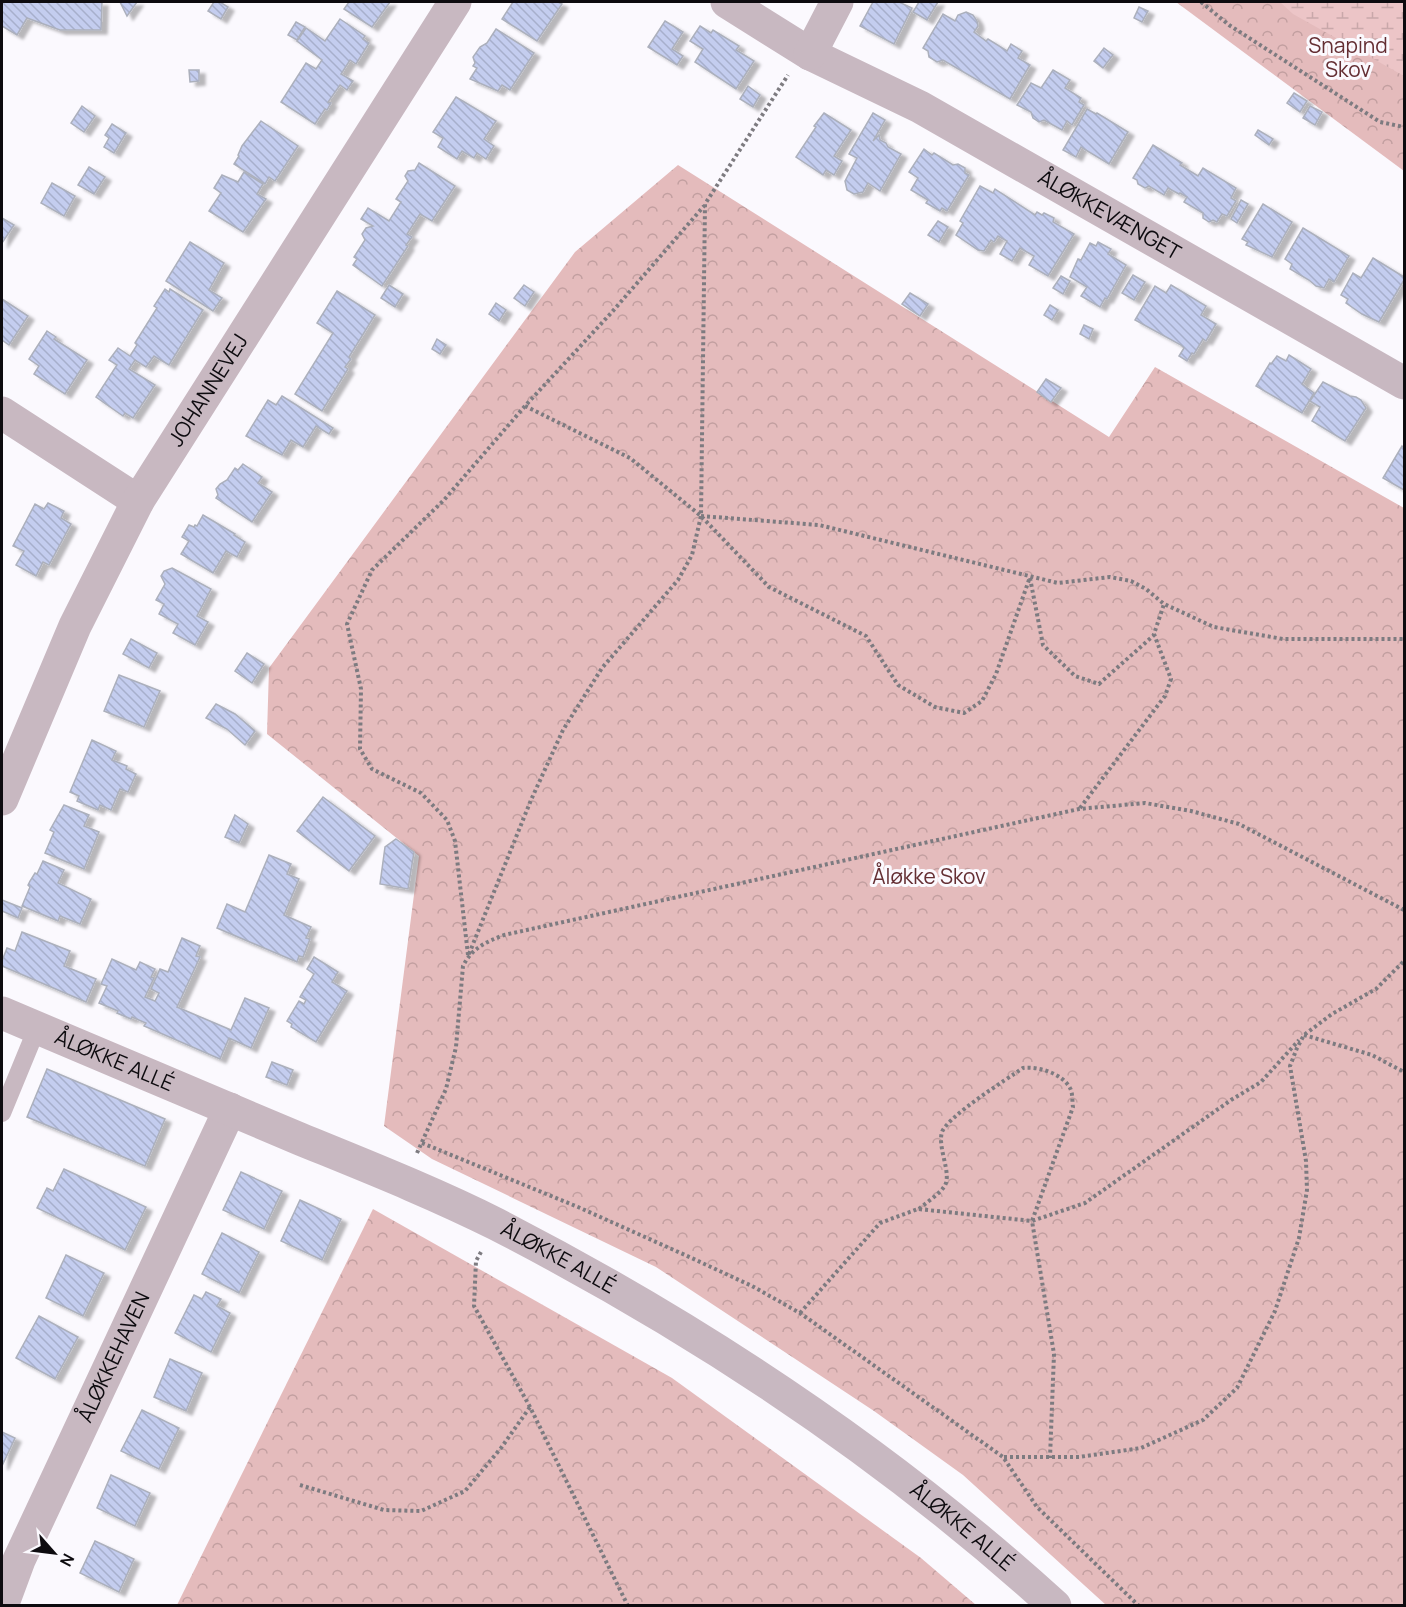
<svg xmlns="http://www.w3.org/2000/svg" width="1406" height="1607" font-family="Manrope,sans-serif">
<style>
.forest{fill:url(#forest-crowns)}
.wetland{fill:url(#wetland-marsh)}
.building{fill:url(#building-back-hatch);stroke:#acb0bc;stroke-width:1.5;filter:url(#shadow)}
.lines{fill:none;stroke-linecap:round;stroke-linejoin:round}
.path{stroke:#7d7b80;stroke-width:4;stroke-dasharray:3 3;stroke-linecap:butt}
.service{stroke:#c8b8c1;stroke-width:18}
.minor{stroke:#c8b8c1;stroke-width:33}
.tertiary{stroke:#c8b8c1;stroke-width:33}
.labels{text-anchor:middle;stroke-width:6;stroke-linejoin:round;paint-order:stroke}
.park-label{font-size:21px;fill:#642e33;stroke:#fbf9fe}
.street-label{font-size:21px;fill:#0d0b0f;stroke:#fbf9fe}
</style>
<defs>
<pattern id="forest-crowns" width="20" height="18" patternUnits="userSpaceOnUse" patternTransform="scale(1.5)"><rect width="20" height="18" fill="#e4bbbc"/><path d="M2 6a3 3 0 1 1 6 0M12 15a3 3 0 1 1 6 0" fill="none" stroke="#c29fa0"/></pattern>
<pattern id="wetland-marsh" width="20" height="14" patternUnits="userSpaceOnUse" patternTransform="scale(1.5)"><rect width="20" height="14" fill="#ecc5c7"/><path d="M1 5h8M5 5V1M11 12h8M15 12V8" fill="none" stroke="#c9a8aa"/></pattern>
<pattern id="building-back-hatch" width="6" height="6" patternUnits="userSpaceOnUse" patternTransform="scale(1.5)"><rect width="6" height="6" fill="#c4cdef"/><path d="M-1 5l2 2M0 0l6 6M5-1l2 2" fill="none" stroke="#a7afcc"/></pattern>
<filter id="shadow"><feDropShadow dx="6" dy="4" stdDeviation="1.5" flood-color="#0004"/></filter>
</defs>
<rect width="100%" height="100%" fill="#fbf9fe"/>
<g class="forest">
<path d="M 1176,2 L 1404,2 L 1404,171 Z"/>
<path d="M 678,165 L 1109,437 L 1155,367 L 1404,508 L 1404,1605 L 1106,1605 L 963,1475 L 874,1411 L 656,1267 L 432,1159 L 384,1126 L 419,856 L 267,734 L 269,668 L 575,252 Z"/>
<path d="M 373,1209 L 672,1378 L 921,1558 L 976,1605 L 177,1605 Z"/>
</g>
<path class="wetland" d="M 1280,2 L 1404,2 L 1404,76 L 1293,14 Z"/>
<g class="building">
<path d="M 2,2 L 102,2 L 101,30 L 60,30 L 27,18 L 17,35 L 2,26 Z"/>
<path d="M 120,2 L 137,2 L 127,16 Z"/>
<path d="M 214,2 L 220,2 L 228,7 L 221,19 L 208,11 Z"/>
<path d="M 349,2 L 390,2 L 372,27 L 344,9 Z"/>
<path d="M 513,2 L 558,2 L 562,4 L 537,41 L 502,19 Z"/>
<path d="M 873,2 L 899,2 L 912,8 L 894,44 L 860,26 Z"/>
<path d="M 919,2 L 938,2 L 927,20 L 913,12 Z"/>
<path d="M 1139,7 L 1148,11 L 1142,22 L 1134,18 Z"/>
<path d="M 966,12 L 973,15 L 977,21 L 978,26 L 974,32 L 986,41 L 988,39 L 1007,51 L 1011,44 L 1022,51 L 1018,58 L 1030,65 L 1010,99 L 943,60 L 937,62 L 929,57 L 928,51 L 923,48 L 943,14 L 955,21 L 958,15 Z"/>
<path d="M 340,19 L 365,36 L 363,39 L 369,43 L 356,64 L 350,60 L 341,74 L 353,81 L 347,90 L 340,85 L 328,102 L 331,103 L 327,110 L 325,109 L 315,124 L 281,102 L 306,63 L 316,69 L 322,60 L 297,41 L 306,28 L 325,41 Z"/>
<path d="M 665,21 L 683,32 L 672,49 L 683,56 L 677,65 L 648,47 Z"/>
<path d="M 296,22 L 305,27 L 297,40 L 288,35 Z"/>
<path d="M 700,26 L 711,33 L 713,30 L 739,46 L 736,50 L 754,61 L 736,89 L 695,62 L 703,49 L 690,41 Z"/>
<path d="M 496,29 L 534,53 L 510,90 L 502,85 L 498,91 L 470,79 L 477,68 L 473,66 L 475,63 L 473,57 L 480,47 L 487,43 Z"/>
<path d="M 1104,48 L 1113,55 L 1103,68 L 1094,61 Z"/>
<path d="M 189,70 L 199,70 L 199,81 L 190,82 Z"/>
<path d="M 1053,70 L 1070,80 L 1065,88 L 1081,98 L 1079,102 L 1084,105 L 1072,125 L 1067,121 L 1062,130 L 1044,120 L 1039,122 L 1033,118 L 1031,112 L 1017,105 L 1031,83 L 1041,88 Z"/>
<path d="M 748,86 L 760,95 L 753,107 L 740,99 Z"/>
<path d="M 1294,93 L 1307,101 L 1300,112 L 1287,103 Z"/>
<path d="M 456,97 L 496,121 L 484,139 L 494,146 L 486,159 L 477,153 L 474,158 L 462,151 L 457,159 L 438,147 L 443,138 L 433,132 Z"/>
<path d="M 82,106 L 95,116 L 84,132 L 71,123 Z"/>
<path d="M 1310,106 L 1322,112 L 1315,125 L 1303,118 Z"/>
<path d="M 1087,109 L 1096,114 L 1097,113 L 1128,132 L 1109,164 L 1081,147 L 1076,157 L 1063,150 Z"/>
<path d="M 824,113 L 851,130 L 834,156 L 842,161 L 834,175 L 826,170 L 823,175 L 796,157 L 816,127 L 814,126 Z"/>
<path d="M 873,113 L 885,120 L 873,141 L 879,135 L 880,140 L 886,143 L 888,147 L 901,154 L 880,191 L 868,183 L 863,192 L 854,194 L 847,190 L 845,181 L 857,158 L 849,154 Z"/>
<path d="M 261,121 L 298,146 L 275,181 L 269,177 L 265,184 L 234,164 L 239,156 L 238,155 L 242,146 Z"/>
<path d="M 112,124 L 126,133 L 114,153 L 104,147 L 109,138 L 105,135 Z"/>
<path d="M 1258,130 L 1273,139 L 1269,145 L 1255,135 Z"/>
<path d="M 1153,145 L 1182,163 L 1180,165 L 1198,176 L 1203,168 L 1236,188 L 1231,198 L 1236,201 L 1227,216 L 1222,214 L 1217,222 L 1213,220 L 1209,222 L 1203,218 L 1203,213 L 1184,202 L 1187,197 L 1180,193 L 1179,194 L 1168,188 L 1164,195 L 1149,186 L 1145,188 L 1138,184 L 1137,180 L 1133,178 Z"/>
<path d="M 924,149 L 932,155 L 934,153 L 953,165 L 958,164 L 965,168 L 965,173 L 969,175 L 947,211 L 942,208 L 940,211 L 926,203 L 928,200 L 911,190 L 918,178 L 909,172 Z"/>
<path d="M 419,163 L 455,186 L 432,221 L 420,214 L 407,234 L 412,237 L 406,245 L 408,246 L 382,286 L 353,265 L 357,259 L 354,257 L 365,240 L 362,234 L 366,228 L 373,226 L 361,219 L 368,208 L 389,221 L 401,202 L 396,199 L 408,181 L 405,176 L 408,171 L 415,170 Z"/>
<path d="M 89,167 L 105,177 L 94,194 L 78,185 Z"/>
<path d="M 244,172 L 263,184 L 257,194 L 266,199 L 243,232 L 209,211 L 221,193 L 214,188 L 222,175 L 238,182 Z"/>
<path d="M 52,183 L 75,196 L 64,216 L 41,203 Z"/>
<path d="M 980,186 L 993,193 L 995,189 L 1035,215 L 1037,212 L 1042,215 L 1044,213 L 1054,218 L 1053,222 L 1074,234 L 1048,276 L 1029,265 L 1034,256 L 1020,248 L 1012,261 L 1000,254 L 1007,241 L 998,236 L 994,242 L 991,240 L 984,251 L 978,250 L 956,235 L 963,223 L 960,221 Z"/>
<path d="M 1241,200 L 1248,204 L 1237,223 L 1231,219 Z"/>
<path d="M 1263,204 L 1292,222 L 1272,257 L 1246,245 L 1248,242 L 1242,239 Z"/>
<path d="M 2,218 L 14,225 L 2,243 Z"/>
<path d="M 938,221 L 948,227 L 939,242 L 928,235 Z"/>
<path d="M 1303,228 L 1349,256 L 1334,282 L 1329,279 L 1324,288 L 1316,286 L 1309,280 L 1290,269 L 1292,264 L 1285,259 Z"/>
<path d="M 190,242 L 224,263 L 209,290 L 222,298 L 213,311 L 166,281 Z"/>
<path d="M 1098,242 L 1111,249 L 1108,254 L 1126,265 L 1107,299 L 1105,298 L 1100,307 L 1081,296 L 1087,287 L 1070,277 L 1078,259 L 1081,260 L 1090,243 L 1096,246 Z"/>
<path d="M 1373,258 L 1404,277 L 1404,280 L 1379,322 L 1362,314 L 1346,303 L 1348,299 L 1341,295 L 1353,273 L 1361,278 Z"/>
<path d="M 1133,275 L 1145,282 L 1134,300 L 1122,293 Z"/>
<path d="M 1061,276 L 1070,281 L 1063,294 L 1053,288 Z"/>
<path d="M 389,285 L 403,294 L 395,307 L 381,298 Z"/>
<path d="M 524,285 L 534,292 L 525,306 L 514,298 Z"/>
<path d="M 1171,285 L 1206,306 L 1201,315 L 1216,324 L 1206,341 L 1203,339 L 1194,354 L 1192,353 L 1187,361 L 1179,356 L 1184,348 L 1181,345 L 1135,320 L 1155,286 L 1166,293 Z"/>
<path d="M 165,289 L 169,292 L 170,289 L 203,310 L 169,365 L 154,356 L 146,367 L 135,360 L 129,369 L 155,385 L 133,418 L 125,413 L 123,416 L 96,397 L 117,365 L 109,360 L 118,348 L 130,356 L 137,345 L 135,343 L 157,308 L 154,306 Z"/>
<path d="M 337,291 L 375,315 L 349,357 L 351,359 L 345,367 L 348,369 L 322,411 L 295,394 L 333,333 L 317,323 Z"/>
<path d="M 910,293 L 928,304 L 920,316 L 902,304 Z"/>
<path d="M 2,299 L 28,316 L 9,345 L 2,340 Z"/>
<path d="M 496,303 L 506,310 L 499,321 L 489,314 Z"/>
<path d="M 1050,305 L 1058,310 L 1052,320 L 1044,315 Z"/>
<path d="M 1084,325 L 1093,329 L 1089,339 L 1080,334 Z"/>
<path d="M 47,331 L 56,337 L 54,339 L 87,360 L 65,394 L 34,374 L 39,366 L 29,359 Z"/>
<path d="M 437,339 L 446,345 L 440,354 L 432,349 Z"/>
<path d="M 1289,355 L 1311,369 L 1302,384 L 1314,393 L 1302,413 L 1256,386 L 1270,363 L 1271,364 L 1277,356 L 1286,361 Z"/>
<path d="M 1046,379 L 1061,388 L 1051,402 L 1037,392 Z"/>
<path d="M 1323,382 L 1350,396 L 1356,397 L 1361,400 L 1366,408 L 1345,441 L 1312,421 L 1320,407 L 1310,401 Z"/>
<path d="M 282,396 L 333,428 L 329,434 L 316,426 L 303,447 L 291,440 L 282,455 L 246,436 L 268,400 L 276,405 Z"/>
<path d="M 1402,446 L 1404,448 L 1404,490 L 1383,478 Z"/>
<path d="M 243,464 L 262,477 L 258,483 L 272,492 L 252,522 L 216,498 L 218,495 L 216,489 L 220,484 L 227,480 L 235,468 L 238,470 Z"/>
<path d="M 48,503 L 64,511 L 61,518 L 71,524 L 49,565 L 43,562 L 36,576 L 16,565 L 24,551 L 13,546 L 35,504 L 44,509 Z"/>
<path d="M 203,515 L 235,534 L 234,535 L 245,542 L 237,557 L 226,551 L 213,573 L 181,554 L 189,541 L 182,537 L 189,525 L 194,527 L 195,525 L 197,526 Z"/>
<path d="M 172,568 L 211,589 L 197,616 L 208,622 L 195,645 L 173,633 L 178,624 L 159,614 L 164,604 L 156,600 L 165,584 L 161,576 L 164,571 Z"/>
<path d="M 131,639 L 157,653 L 149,668 L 123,654 Z"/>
<path d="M 247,653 L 264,664 L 252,683 L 235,671 Z"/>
<path d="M 119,675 L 160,691 L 144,727 L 104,711 Z"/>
<path d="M 216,704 L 235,714 L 255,731 L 245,745 L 227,729 L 206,718 Z"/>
<path d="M 92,740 L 116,751 L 112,760 L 127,766 L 126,769 L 136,774 L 128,792 L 120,789 L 111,810 L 100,805 L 98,810 L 77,801 L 79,796 L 70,792 Z"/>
<path d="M 323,797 L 375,836 L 349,871 L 297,831 Z"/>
<path d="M 64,805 L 89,815 L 84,826 L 99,832 L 84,869 L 45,853 L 54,832 L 50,830 Z"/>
<path d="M 235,815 L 248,824 L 239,843 L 225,837 Z"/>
<path d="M 396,839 L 414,852 L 408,889 L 380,884 L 385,847 Z"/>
<path d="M 269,855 L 291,864 L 287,874 L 299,879 L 284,915 L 311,927 L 306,938 L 310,939 L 303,957 L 299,956 L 297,962 L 217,928 L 227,904 L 245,912 Z"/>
<path d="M 43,861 L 64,870 L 58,883 L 91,899 L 80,924 L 60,916 L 58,921 L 22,906 L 30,887 L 28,885 L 30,881 L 35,873 L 37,874 Z"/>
<path d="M 2,900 L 22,908 L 18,918 L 2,911 Z"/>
<path d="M 22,932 L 70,951 L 64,966 L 96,979 L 86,1002 L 2,966 L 2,961 L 7,948 L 15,951 Z"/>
<path d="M 182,938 L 200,946 L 196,956 L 200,957 L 177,1007 L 231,1030 L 245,998 L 269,1008 L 251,1048 L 229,1038 L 220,1059 L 144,1026 L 146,1023 L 132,1017 L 131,1019 L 117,1013 L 118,1011 L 99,1003 L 107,986 L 101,984 L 112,959 L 136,970 L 140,962 L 155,969 L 151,977 L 154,978 L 145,997 L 155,1001 L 159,993 L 151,989 L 160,969 L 168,972 Z"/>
<path d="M 314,957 L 338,972 L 332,982 L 347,991 L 316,1042 L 291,1027 L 292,1024 L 287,1021 L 299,1001 L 304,1004 L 306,1000 L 300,997 L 314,974 L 307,969 Z"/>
<path d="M 272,1062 L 293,1070 L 287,1085 L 266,1077 Z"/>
<path d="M 47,1069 L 165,1119 L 145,1166 L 27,1117 Z"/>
<path d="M 64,1169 L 146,1207 L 125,1250 L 37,1208 L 47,1188 L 53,1191 Z"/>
<path d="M 241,1172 L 282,1191 L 264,1229 L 223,1210 Z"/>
<path d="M 300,1200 L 341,1219 L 322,1260 L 281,1241 Z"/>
<path d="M 222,1233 L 259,1252 L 239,1293 L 202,1274 Z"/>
<path d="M 66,1255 L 104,1273 L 83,1316 L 46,1298 Z"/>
<path d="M 206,1292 L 221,1299 L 217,1306 L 230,1313 L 211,1352 L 175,1333 L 194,1295 L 202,1299 Z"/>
<path d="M 39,1316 L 78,1337 L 55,1379 L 16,1358 Z"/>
<path d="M 170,1359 L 202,1373 L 186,1411 L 154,1397 Z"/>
<path d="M 142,1410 L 179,1428 L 159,1469 L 121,1451 Z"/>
<path d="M 2,1432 L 15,1438 L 2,1466 Z"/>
<path d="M 111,1475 L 150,1493 L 135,1526 L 97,1508 Z"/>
<path d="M 95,1541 L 134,1559 L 119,1592 L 80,1573 Z"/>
</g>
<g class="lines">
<g class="path">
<path d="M 1201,2 L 1229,25 L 1380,122 L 1404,127"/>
<path d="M 525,406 L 630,458 L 701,516 L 769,587 L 866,636 L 898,685 L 935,707 L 964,713 L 982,701 L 996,674 L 1030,577"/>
<path d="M 701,516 L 819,525 L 1058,583 L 1110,577 L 1131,581 L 1146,589 L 1164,604 L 1214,627 L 1283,639 L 1404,639"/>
<path d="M 1030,578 L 1043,645 L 1075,676 L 1099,684 L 1154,635"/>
<path d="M 1080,808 L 1165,696 L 1171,679 L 1154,634 L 1164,604"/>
<path d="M 469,954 L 531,800 L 563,730 L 602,668 L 678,580 L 692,555 L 701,516 L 705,204 L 788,75"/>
<path d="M 468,955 L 455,841 L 447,820 L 421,793 L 372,769 L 360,749 L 361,689 L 347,624 L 372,570 L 444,500 L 525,406 L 612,312 L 704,206"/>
<path d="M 1304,1035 L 1372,1055 L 1404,1072"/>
<path d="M 422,1143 L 578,1207 L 685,1255 L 752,1286 L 800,1313 L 1003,1457 L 1037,1507 L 1139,1606"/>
<path d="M 417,1153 L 446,1089 L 456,1047 L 463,966 C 472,948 486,942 504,935 L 1079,809 L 1145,803 L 1191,811 L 1239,824 L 1404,910"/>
<path d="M 919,1209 C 927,1202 938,1195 944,1187 C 953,1175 937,1148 942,1132 C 948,1116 1007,1079 1023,1068 C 1037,1066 1062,1073 1070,1088 C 1073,1093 1072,1102 1073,1107 L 1032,1221 L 1054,1354 L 1050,1458"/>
<path d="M 481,1252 L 476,1261 L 474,1306 L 530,1407 L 628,1606"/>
<path d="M 800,1313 L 880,1223 L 918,1209 L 1032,1221 L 1085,1203 L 1231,1100 L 1261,1082 L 1299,1040"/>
<path d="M 1004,1457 L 1079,1457 L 1141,1448 L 1203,1420 L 1237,1388 L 1275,1311 L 1299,1238 L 1307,1190 L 1306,1161 L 1290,1066 L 1297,1048 L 1304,1035 L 1332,1014 L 1376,989 L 1404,961"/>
<path d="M 300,1485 L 384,1510 L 421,1511 L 465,1491 L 501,1448 L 530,1407"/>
</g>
<path class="service" d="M 2,1113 L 37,1028"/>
<g class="minor">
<path id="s1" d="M 727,2 L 810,54 L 920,107 L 1404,383"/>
<path d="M 810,54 L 837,2"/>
<path d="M 2,413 L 138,501"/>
<path id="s2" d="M 2,799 L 75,626 L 138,501 L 455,2"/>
<path id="s3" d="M 2,1606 L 19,1560 L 230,1109"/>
</g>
<path class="tertiary" id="s4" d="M 2,1013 C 101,1055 201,1097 300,1139 C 366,1166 432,1192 496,1224 C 696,1327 888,1454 1055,1606"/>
</g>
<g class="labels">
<g class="park-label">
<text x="1348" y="53">Snapind<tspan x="1348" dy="24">Skov</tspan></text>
<text x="929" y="884">Åløkke Skov</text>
</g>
<g class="street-label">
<text dy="7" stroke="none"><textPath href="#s1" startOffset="438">ÅLØKKEVÆNGET</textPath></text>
<text dy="7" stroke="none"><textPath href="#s2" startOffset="459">JOHANNEVEJ</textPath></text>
<text dy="7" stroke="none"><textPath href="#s4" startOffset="122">ÅLØKKE ALLÉ</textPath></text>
<text dy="7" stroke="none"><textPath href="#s4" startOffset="608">ÅLØKKE ALLÉ</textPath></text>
<text dy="7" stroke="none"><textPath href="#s3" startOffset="273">ÅLØKKEHAVEN</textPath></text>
<text dy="7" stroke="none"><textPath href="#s4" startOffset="1094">ÅLØKKE ALLÉ</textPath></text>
</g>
</g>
<rect width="1406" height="1607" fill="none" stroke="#0d0b0f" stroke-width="6"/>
<g transform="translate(54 1553) rotate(118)" stroke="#fbf9fe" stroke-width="4.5" paint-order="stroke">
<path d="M0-4.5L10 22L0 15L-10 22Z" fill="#0d0b0f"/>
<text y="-9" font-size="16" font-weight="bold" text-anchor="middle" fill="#0d0b0f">N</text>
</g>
</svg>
